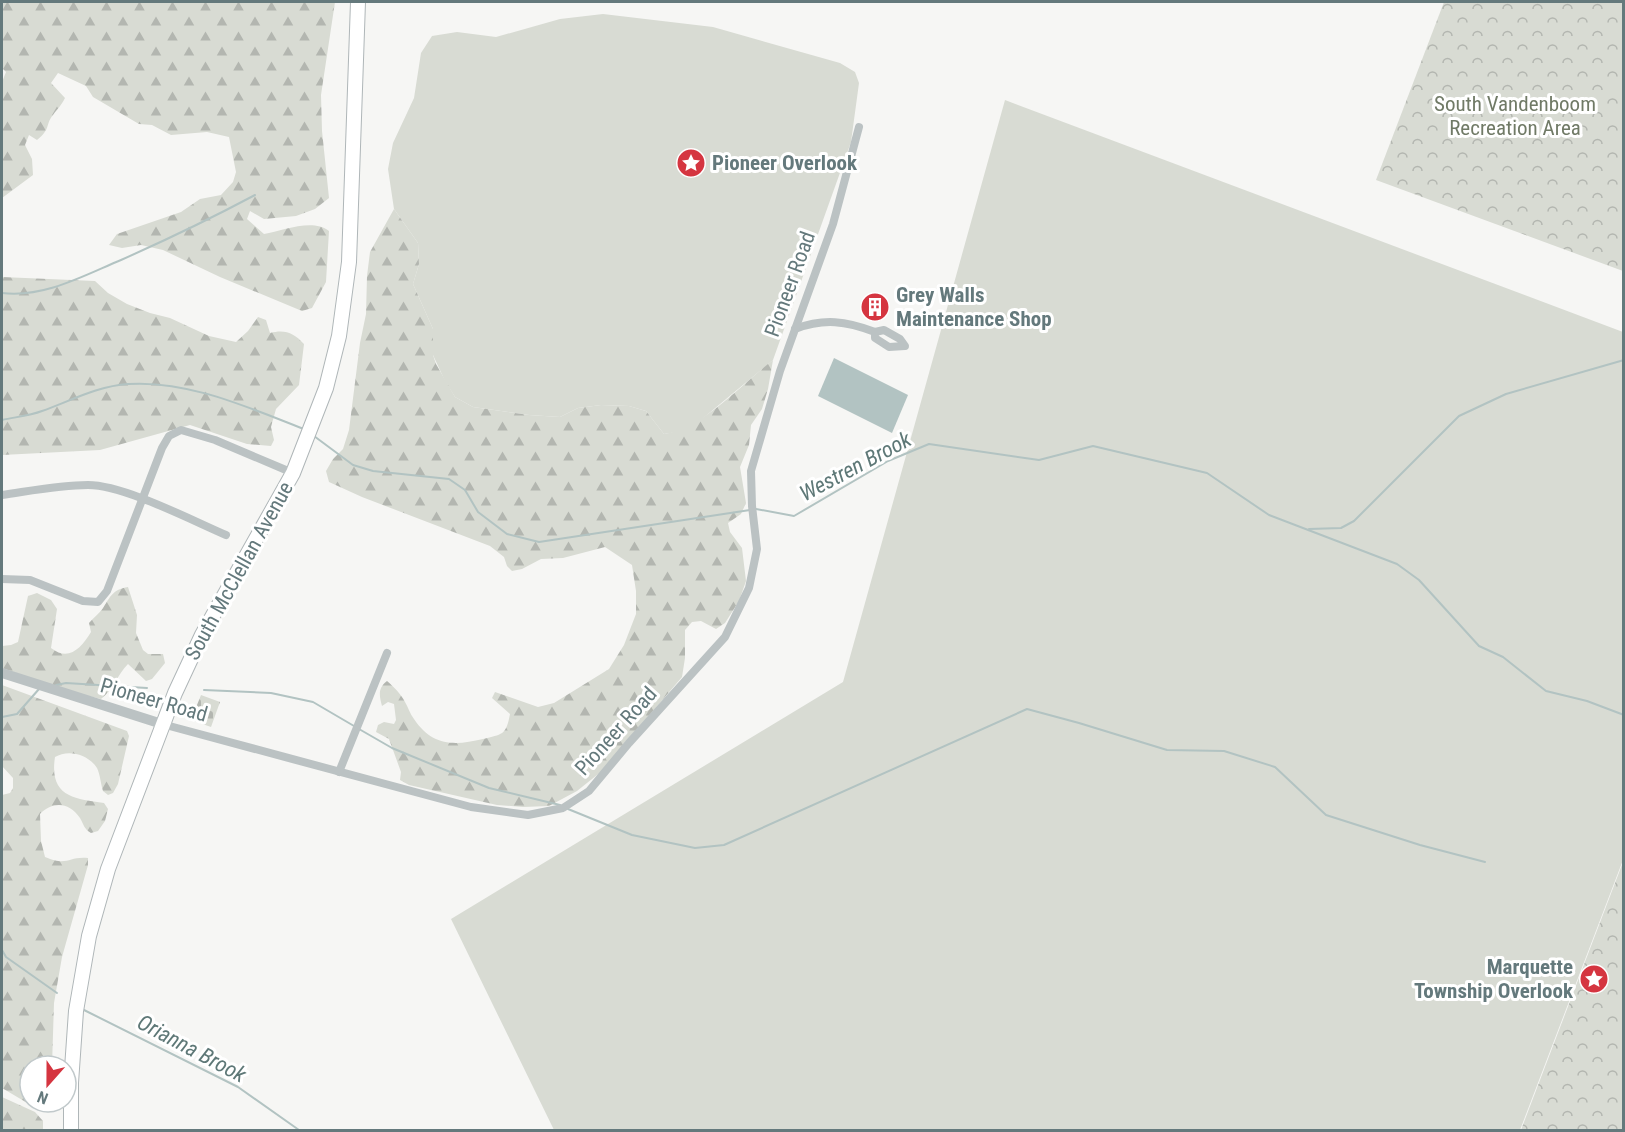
<svg xmlns="http://www.w3.org/2000/svg" width="1625" height="1132" font-family="'Roboto Condensed',sans-serif">
<style>
.grass{fill:#d8dbd3}
.forest{fill:url(#forest-firs)}
.cemetery{fill:url(#cemetery-stones)}
.park{fill:url(#park-crowns)}
.water{fill:#b2c3c2}
.lines{fill:none;stroke-linecap:round;stroke-linejoin:round}
.stream{stroke:#b2c3c2;stroke-width:2}
.primary-casing{stroke:#afb6b8;stroke-width:16}
.minor{stroke:#bbc2c3;stroke-width:8}
.tertiary{stroke:#bbc2c3;stroke-width:10}
.primary{stroke:#fff;stroke-width:14}
.labels{text-anchor:middle;stroke-width:6;stroke-linejoin:round;paint-order:stroke}
.park-label{font-size:21px;fill:#707a66;stroke:#fff}
.poi-label{font-size:21px;font-weight:bold;fill:#64797c;stroke:#fff;text-anchor:start}
.street-label{font-size:21px;fill:#64797c;stroke:#fff}
.water-label{font-size:22px;font-style:italic;fill:#5e7877;stroke:#fff}
</style>
<defs>
<pattern id="forest-firs" width="22" height="20" patternUnits="userSpaceOnUse" patternTransform="scale(1.5)"><rect width="22" height="20" fill="#d8dbd3"/><path d="M5 1l3.5 6h-7zM16 11l3.5 6h-7z" fill="#b3b6b0"/></pattern>
<pattern id="cemetery-stones" width="16" height="16" patternUnits="userSpaceOnUse" patternTransform="scale(1.5)"><rect width="16" height="16" fill="#d8dbd3"/><path d="M2 7V4a2 2 0 0 1 4 0v3zM10 15v-3a2 2 0 0 1 4 0v3z" fill="#b3b6b0"/></pattern>
<pattern id="park-crowns" width="20" height="18" patternUnits="userSpaceOnUse" patternTransform="scale(1.5)"><rect width="20" height="18" fill="#d8dbd3"/><path d="M2 6a3 3 0 1 1 6 0M12 15a3 3 0 1 1 6 0" fill="none" stroke="#b3b6b0"/></pattern>
</defs>
<rect width="100%" height="100%" fill="#f6f6f4"/>
<g class="grass">
<path d="M 603,14 L 713,27 L 840,63 L 855,72 L 859,83 L 851,142 L 773,360 L 696,424 L 677,432 L 664,434 L 646,411 L 629,406 L 601,405 L 578,408 L 560,417 L 529,415 L 473,407 L 455,397 L 445,381 L 433,355 L 433,329 L 413,284 L 419,264 L 418,243 L 394,209 L 388,169 L 393,143 L 414,98 L 421,53 L 432,36 L 457,32 L 496,37 L 560,19 Z"/>
<path d="M 1005,100 L 1623,332 L 1623,860 L 1520,1130 L 554,1130 L 451,919 L 843,682 Z"/>
</g>
<g class="forest">
<path d="M 2,2 L 335,2 L 321,95 L 322,131 L 329,198 L 315,209 L 296,216 L 264,219 L 250,211 L 247,219 L 264,234 C 283,231 312,218 329,231 L 326,282 L 312,308 L 302,311 L 220,277 L 163,250 L 141,245 L 122,248 L 109,245 L 117,234 L 181,212 L 200,199 L 221,195 L 233,182 L 236,172 L 229,137 L 207,132 L 171,135 L 152,125 L 139,124 L 93,97 L 86,86 L 58,73 L 51,83 L 65,98 C 61,106 58,108 53,115 C 45,125 51,129 37,140 L 29,135 L 25,145 L 32,159 L 33,175 L 2,198 L 2,82 L 6,72 L 2,68 Z"/>
<path d="M 394,209 L 418,243 L 419,264 L 413,284 L 433,329 L 433,355 L 436,364 L 455,397 L 473,407 L 529,415 L 560,417 L 578,408 L 601,405 L 629,406 L 646,411 L 664,434 C 702,429 742,384 773,360 L 768,389 L 762,409 L 751,425 L 749,445 L 740,467 L 746,503 L 741,514 L 728,523 L 730,532 L 742,548 L 746,581 L 739,601 L 725,623 L 716,629 L 701,621 L 692,622 L 685,630 L 685,658 L 682,677 L 602,771 L 577,791 L 549,806 L 523,807 L 497,805 L 409,785 L 400,780 L 401,772 L 389,739 L 376,732 L 378,725 L 384,722 L 394,724 L 396,720 L 394,704 L 388,702 L 382,706 C 379,695 378,688 387,681 C 394,687 401,694 405,702 C 408,707 410,714 414,719 C 432,746 454,746 483,739 C 502,734 506,736 510,714 L 492,698 L 495,692 L 538,707 L 554,703 L 609,669 L 624,645 L 636,614 L 636,591 L 632,565 L 605,547 L 563,558 L 541,559 L 522,569 L 512,571 L 507,566 L 504,557 L 490,546 L 362,497 L 329,482 L 326,471 L 333,459 L 343,449 L 349,430 L 360,343 L 366,314 L 367,276 L 370,252 Z"/>
<path d="M 2,277 L 95,281 L 108,293 L 127,304 L 150,313 L 170,318 L 209,336 L 236,342 L 248,331 L 258,317 L 266,320 L 270,333 C 285,329 294,333 304,344 L 299,385 L 276,409 L 271,427 L 274,440 L 271,446 L 247,444 L 190,425 L 100,450 L 2,455 Z"/>
<path d="M 128,587 L 137,615 L 136,633 L 143,650 L 148,654 L 163,654 L 165,663 L 152,679 L 146,681 L 128,664 C 117,675 114,689 101,699 L 68,691 L 2,668 L 2,646 L 11,645 L 18,642 L 28,596 L 37,593 L 51,600 L 57,609 L 51,648 C 69,662 81,648 91,632 L 89,623 C 94,617 99,614 103,608 C 111,596 112,590 128,587 Z"/>
<path d="M 2,685 L 127,731 L 129,736 L 118,784 L 113,793 L 108,795 L 103,791 C 101,785 100,774 97,768 C 88,754 68,749 55,757 C 49,796 73,799 104,803 L 108,809 L 105,821 L 98,831 L 91,833 C 84,829 84,825 80,818 C 69,802 53,801 40,814 L 41,841 L 45,857 C 68,867 68,856 88,858 L 88,865 L 62,957 L 54,1003 L 52,1066 L 30,1066 L 30,1102 L 41,1102 L 29,1104 L 2,1088 L 2,795 L 10,793 L 13,788 L 13,778 L 2,766 Z"/>
<path d="M 2,1097 L 35,1112 L 43,1121 L 43,1130 L 2,1130 Z"/>
</g>
<path class="cemetery" d="M 201,695 L 220,702 L 211,727 L 191,720 Z"/>
<g class="park">
<path d="M 1444,2 L 1623,2 L 1623,271 L 1376,180 Z"/>
<path d="M 1623,862 L 1623,1130 L 1521,1130 Z"/>
</g>
<path class="water" d="M 834,358 L 908,395 L 892,433 L 818,396 Z"/>
<g class="lines">
<g class="stream">
<path d="M 2,293 C 44,298 83,276 121,260 C 166,240 210,219 255,195"/>
<path d="M 2,420 C 15,417 29,416 42,411 C 70,401 98,386 128,384 C 189,380 249,408 304,429"/>
<path d="M 314,436 L 353,465 L 373,471 L 449,479 L 465,490 L 478,512 L 507,534 L 539,542 L 750,510"/>
<path d="M 756,509 L 794,516 L 888,461 L 929,444 L 1039,460 L 1093,446 L 1207,473 L 1269,515 L 1397,564 L 1419,580 L 1479,646 L 1503,657 L 1546,691 L 1587,701 L 1624,715"/>
<path d="M 1309,529 L 1341,528 L 1354,521 L 1459,416 L 1506,394 L 1624,360"/>
<path d="M 56,685 L 66,683 L 147,688"/>
<path d="M 204,690 L 271,693 L 313,702 L 354,726"/>
<path d="M 2,717 L 17,714 L 39,689"/>
<path d="M 359,729 L 392,748 L 489,788 L 560,805"/>
<path d="M 568,809 L 632,835 L 695,848 L 724,845 L 1027,709 L 1079,723 L 1167,750 L 1224,751 L 1275,767 L 1326,815 L 1420,845 L 1485,862"/>
<path d="M 2,950 L 6,957 L 57,993"/>
<path d="M 82,1009 L 238,1087 L 299,1130"/>
</g>
<g class="primary-casing">
<path id="primary" d="M 71,1130 L 71,1083 L 76,1011 L 89,936 L 108,869 L 175,693 L 202,635 L 293,473 L 326,388 L 339,336 L 349,262 L 358,2"/>
</g>
<g class="minor">
<path d="M 795,329 C 824,318 846,321 875,332 L 875,338 L 889,347 L 905,346 L 900,339 L 884,330 L 875,332"/>
<path d="M 2,495 C 30,491 60,485 88,485 C 124,485 191,520 226,535"/>
<path d="M 2,579 L 30,580 L 83,601 L 98,602 L 107,591 L 162,448 L 169,436 L 181,430 L 215,440 L 293,473"/>
<path d="M 162,724 L 471,807 L 528,815 L 563,808 L 589,791 L 629,743 L 725,637 L 749,588 L 757,549 L 752,506 L 751,471 L 780,371 L 833,224 L 859,127"/>
<path d="M 339,772 L 387,653"/>
</g>
<path class="tertiary" d="M 2,673 L 162,724"/>
<use href="#primary" class="primary"/>
</g>
<defs>
<g id="sight-disc" transform="scale(1.5)"><circle r="9.5" fill="#d53540" stroke="#fff"/><path d="M0-6L1.8-2.2L6-1.7L2.9 1.2L3.7 5.4L0 3.3L-3.7 5.4L-2.9 1.2L-6-1.7L-1.8-2.2Z" fill="#fff"/></g>
<g id="building-disc" transform="scale(1.5)"><circle r="9.5" fill="#d53540" stroke="#fff"/><path d="M-4-6H4V6H1V3H-1V6H-4ZM-2.5-4.3h1.7v1.8h-1.7ZM.8-4.3h1.7v1.8H.8ZM-2.5-1h1.7V.8h-1.7ZM.8-1h1.7V.8H.8Z" fill="#fff"/></g>
</defs>
<g fill-rule="evenodd">
<use href="#sight-disc" x="691" y="163"/>
<use href="#building-disc" x="875" y="307"/>
<use href="#sight-disc" x="1594" y="979"/>
</g>
<g class="labels">
<g class="park-label">
<text x="1515" y="111">South Vandenboom<tspan x="1515" dy="24">Recreation Area</tspan></text>
</g>
<g class="poi-label">
<text x="712" y="170">Pioneer Overlook</text>
<text x="896" y="302">Grey Walls<tspan x="896" dy="24">Maintenance Shop</tspan></text>
<text x="1573" y="974" text-anchor="end">Marquette<tspan x="1573" dy="24">Township Overlook</tspan></text>
</g>
<g class="street-label">
<text transform="translate(790 284) rotate(-70)" y="7">Pioneer Road</text>
<text transform="translate(239 571) rotate(-61)" y="7">South McClellan Avenue</text>
<text transform="translate(154 700) rotate(16)" y="7">Pioneer Road</text>
<text transform="translate(616 731) rotate(-48)" y="7">Pioneer Road</text>
</g>
<g class="water-label">
<text transform="translate(855 466) rotate(-28)" y="8">Westren Brook</text>
<text transform="translate(192 1048) rotate(28)" y="8">Orianna Brook</text>
</g>
</g>
<rect width="1625" height="1132" fill="none" stroke="#64797c" stroke-width="6"/>
<g transform="translate(48 1084) rotate(201)"><circle r="28" fill="#ffffff" stroke="#c1c9cb" stroke-width="1.5"/>
<path d="M0-4.5L10 22L0 15L-10 22Z" fill="#d53540"/>
<text y="-9" font-size="16" font-weight="bold" text-anchor="middle" fill="#64797c">N</text>
</g>
</svg>
